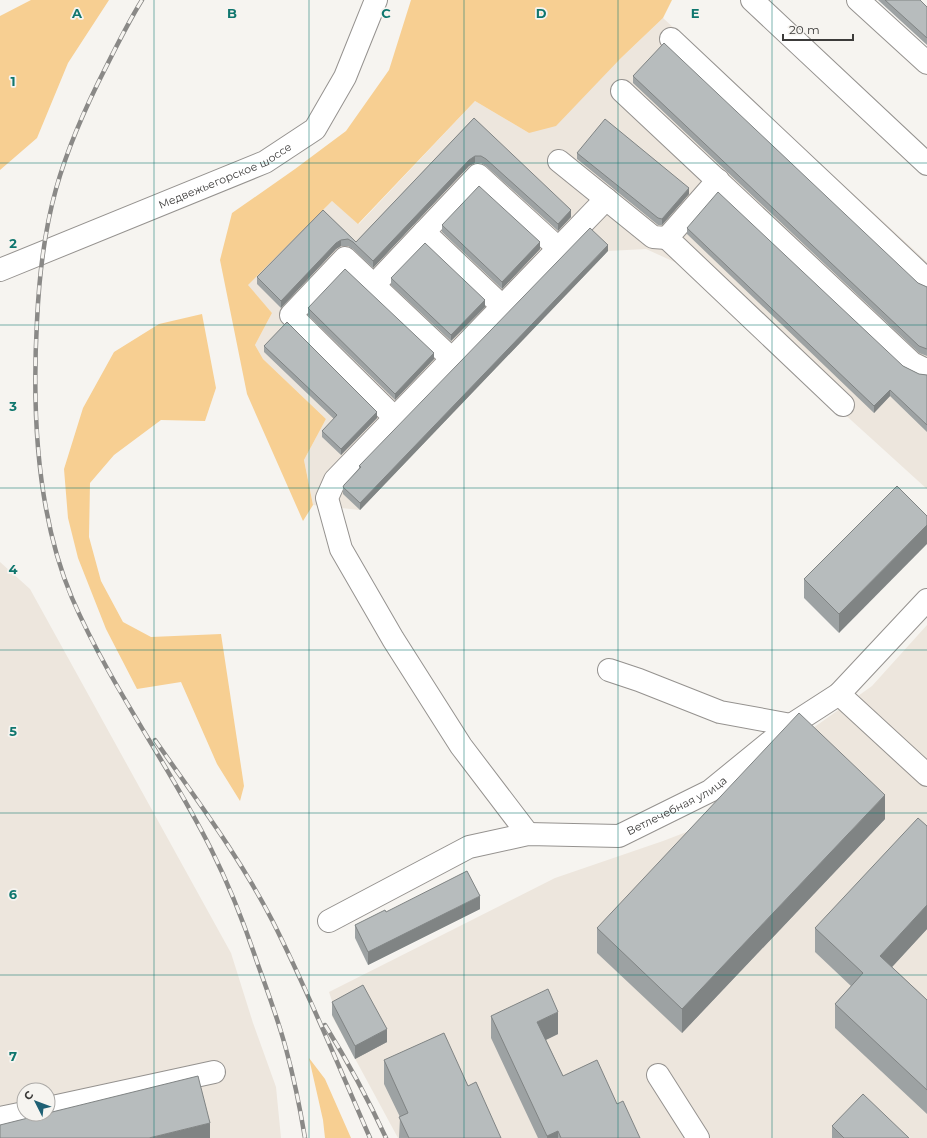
<svg xmlns="http://www.w3.org/2000/svg" width="927" height="1138" font-family="Montserrat,sans-serif">
<style>
.built{fill:#ede6dd;fill-rule:evenodd}
.green{fill:#f7cf92}
.lines{fill:none;stroke-linecap:round;stroke-linejoin:round}
.minor-casing{stroke:#95928f;stroke-width:24}
.minor{stroke:#fff;stroke-width:22}
.rail-casing{stroke:#8a8987;stroke-width:4.5}
.rail{stroke:#f6f4f0;stroke-width:3;stroke-dasharray:9;stroke-linecap:butt}
.wall{fill:#9da2a3}
.shaded-wall{fill:#808484}
.building{fill:#b7bcbd;stroke:#808484}
.grid{fill:none;stroke:#0f766e;stroke-width:1;stroke-opacity:0.55}
.labels{text-anchor:middle;stroke-width:3.5;stroke-linejoin:round;paint-order:stroke}
.street-label{font-size:11px;fill:#3c3b3a;stroke:#f6f4f0}
.grid-label{font-size:13px;text-anchor:middle;font-weight:bold;fill:#0f766e;stroke:#f6f4f0;stroke-width:3.5;stroke-linejoin:round;paint-order:stroke}
</style>
<rect width="100%" height="100%" fill="#f6f4f0"/>
<g class="built">
<path d="M 663,18 L 927,262 L 927,489 L 679,264 L 646,249 L 608,251 L 360,510 L 313,505 L 304,460 L 326,419 L 263,359 L 255,345 L 272,313 L 247,285 L 332,201 L 359,224 L 475,101 L 529,133 L 620,59 Z"/>
<path d="M 0,562 L 30,589 L 231,953 L 253,1023 L 276,1087 L 281,1138 L 0,1138 ZM 24,1090 L 48,1090 L 48,1114 L 24,1114 Z"/>
<path d="M 927,625 L 927,1138 L 398,1138 L 332,1016 L 336,1013 L 329,992 L 555,878 L 663,841 L 723,818 L 799,738 L 872,686 Z"/>
</g>
<g class="green">
<path d="M 31,0 L 109,0 L 68,63 L 37,138 L 0,170 L 0,16 Z"/>
<path d="M 411,0 L 672,0 L 663,18 L 620,59 L 556,126 L 529,133 L 475,101 L 358,224 L 332,201 L 248,285 L 272,313 L 255,345 L 263,359 L 326,419 L 304,460 L 313,505 L 303,521 L 247,394 L 220,260 L 232,213 L 295,169 L 346,131 L 389,70 Z"/>
<path d="M 202,314 L 216,388 L 205,421 L 161,420 L 114,455 L 90,483 L 89,537 L 101,581 L 123,622 L 151,637 L 221,634 L 244,786 L 240,801 L 217,764 L 181,682 L 137,689 L 106,629 L 78,558 L 68,518 L 64,469 L 83,408 L 114,352 L 159,324 Z"/>
<path d="M 309,1058 L 325,1079 L 351,1138 L 325,1138 L 323,1120 Z"/>
</g>
<g class="lines">
<g class="minor-casing">
<g id="minor">
<path d="M 752,0 L 927,164"/>
<path d="M 858,0 L 927,63"/>
<path d="M 671,39 L 927,280"/>
<path d="M 622,91 L 912,363 L 924,369 L 927,369"/>
<path d="M 559,161 L 653,237 L 667,238"/>
<path d="M 718,180 L 667,238 L 843,405"/>
<path d="M 424,232 L 502,306"/>
<path id="s1" d="M 0,270 L 265,162 L 315,129 L 345,77 L 376,0"/>
<path d="M 374,285 L 478,175 L 558,248"/>
<path d="M 395,418 L 291,315 L 345,258 L 452,359"/>
<path d="M 609,670 L 639,680 L 720,712 L 791,725"/>
<path d="M 839,694 L 927,775"/>
<path d="M 528,834 L 461,746 L 393,639 L 341,549 L 327,498 L 335,480 L 606,199"/>
<path id="s2" d="M 329,921 L 469,847 L 528,834 L 619,836 L 710,791 L 791,725 L 839,694 L 927,600"/>
<path d="M 658,1075 L 698,1138"/>
<path d="M 48,1108 L 214,1072"/>
<path d="M 0,1118 L 24,1113"/>
</g>
</g>
<use href="#minor" class="minor"/>
<g class="rail-casing">
<g id="rail">
<path d="M 142,0 C 129,21 118,43 107,65 C 87,104 68,146 56,189 C 44,232 39,277 37,321 C 32,410 37,515 72,598 C 110,686 168,763 211,849 C 229,885 244,923 257,962 C 267,990 278,1019 286,1049 C 294,1078 300,1108 305,1138"/>
<path d="M 155,740 C 196,799 239,856 272,920 C 308,991 338,1065 370,1138"/>
<path d="M 325,1025 C 348,1062 368,1099 386,1138"/>
</g>
</g>
<use href="#rail" class="rail"/>
</g>
<g class="wall">
<path d="M 878,0 L 920,0 L 927,7 L 927,45 Z"/>
<path d="M 633,76 L 918,283 L 927,287 L 927,356 L 919,353 L 633,83 Z"/>
<path d="M 474,118 L 571,217 L 558,231 L 486,166 L 481,163 L 475,163 L 469,166 L 373,268 L 353,249 L 348,246 L 341,246 L 336,249 L 281,308 L 257,284 L 257,277 L 323,210 L 356,242 Z"/>
<path d="M 577,153 L 689,194 L 662,225 L 658,225 L 577,159 Z"/>
<path d="M 442,225 L 540,249 L 502,289 L 442,232 Z"/>
<path d="M 687,228 L 903,366 L 919,374 L 927,375 L 927,432 L 890,396 L 874,413 L 687,234 Z"/>
<path d="M 608,251 L 360,510 L 343,494 L 343,487 L 359,468 L 359,466 Z"/>
<path d="M 391,278 L 485,307 L 451,341 L 391,285 Z"/>
<path d="M 308,308 L 434,359 L 395,400 L 308,315 Z"/>
<path d="M 264,346 L 377,418 L 341,455 L 322,437 L 322,431 L 334,419 L 264,352 Z"/>
<path d="M 897,486 L 839,633 L 804,598 L 804,579 Z"/>
<path d="M 885,819 L 682,1033 L 597,953 L 597,928 Z"/>
<path d="M 927,826 L 927,929 L 892,967 L 927,1000 L 927,1114 L 835,1028 L 835,1004 L 851,986 L 815,952 L 815,928 Z"/>
<path d="M 480,909 L 368,965 L 355,938 L 355,925 L 386,912 Z"/>
<path d="M 332,1002 L 387,1042 L 355,1059 L 332,1015 Z"/>
<path d="M 491,1016 L 558,1034 L 546,1040 L 563,1076 L 617,1104 L 640,1138 L 538,1138 L 491,1038 Z"/>
<path d="M 384,1060 L 468,1086 L 501,1138 L 399,1138 L 400,1117 L 384,1084 Z"/>
<path d="M 832,1126 L 909,1138 L 832,1138 Z"/>
</g>
<g class="shaded-wall">
<path d="M 475,156 L 475,163 L 469,166 L 373,268 L 373,261 L 469,160 Z"/>
<path d="M 689,188 L 689,194 L 662,225 L 662,219 Z"/>
<path d="M 571,210 L 571,217 L 558,231 L 558,224 Z"/>
<path d="M 341,240 L 341,246 L 336,249 L 281,308 L 281,301 L 336,243 Z"/>
<path d="M 540,242 L 540,249 L 502,289 L 502,282 Z"/>
<path d="M 608,245 L 608,251 L 360,510 L 360,503 Z"/>
<path d="M 485,300 L 485,307 L 451,341 L 451,335 Z"/>
<path d="M 434,353 L 434,359 L 395,400 L 395,394 Z"/>
<path d="M 890,390 L 890,396 L 874,413 L 874,406 Z"/>
<path d="M 377,412 L 377,418 L 341,455 L 341,449 Z"/>
<path d="M 927,525 L 927,544 L 839,633 L 839,614 Z"/>
<path d="M 885,795 L 885,819 L 682,1033 L 682,1009 Z"/>
<path d="M 480,896 L 480,909 L 368,965 L 368,952 Z"/>
<path d="M 927,905 L 927,929 L 880,980 L 880,956 Z"/>
<path d="M 558,1012 L 558,1034 L 537,1044 L 537,1022 Z"/>
<path d="M 387,1029 L 387,1042 L 355,1059 L 355,1046 Z"/>
<path d="M 210,1123 L 210,1138 L 149,1138 Z"/>
<path d="M 558,1131 L 558,1138 L 547,1138 L 547,1136 Z"/>
</g>
<g class="building">
<path d="M 885,0 L 920,0 L 927,7 L 927,38 Z"/>
<path d="M 664,43 L 918,283 L 927,287 L 927,349 L 919,346 L 633,76 Z"/>
<path d="M 474,118 L 571,210 L 558,224 L 486,159 L 481,156 L 475,156 L 469,160 L 373,261 L 353,242 L 348,239 L 341,240 L 336,243 L 281,301 L 257,277 L 323,210 L 356,242 Z"/>
<path d="M 605,119 L 689,188 L 662,219 L 658,218 L 577,153 Z"/>
<path d="M 479,186 L 540,242 L 502,282 L 442,225 Z"/>
<path d="M 718,192 L 903,366 L 919,374 L 927,375 L 927,425 L 890,390 L 874,406 L 687,228 Z"/>
<path d="M 590,228 L 608,245 L 360,503 L 343,487 L 344,485 L 361,467 L 359,466 Z"/>
<path d="M 425,243 L 485,300 L 451,335 L 391,278 Z"/>
<path d="M 345,269 L 434,353 L 395,394 L 308,308 Z"/>
<path d="M 287,322 L 377,412 L 341,449 L 322,431 L 337,415 L 264,346 Z"/>
<path d="M 897,486 L 927,516 L 927,525 L 839,614 L 804,579 Z"/>
<path d="M 799,713 L 885,795 L 682,1009 L 597,928 Z"/>
<path d="M 918,818 L 927,826 L 927,905 L 880,956 L 927,1000 L 927,1090 L 835,1004 L 863,973 L 815,928 Z"/>
<path d="M 467,871 L 480,896 L 368,952 L 355,925 L 385,910 L 386,912 Z"/>
<path d="M 363,985 L 387,1029 L 355,1046 L 332,1002 Z"/>
<path d="M 548,989 L 558,1012 L 537,1022 L 563,1076 L 597,1060 L 617,1104 L 623,1101 L 640,1138 L 561,1138 L 558,1131 L 547,1136 L 491,1016 Z"/>
<path d="M 444,1033 L 468,1086 L 476,1082 L 501,1138 L 409,1138 L 399,1117 L 408,1113 L 384,1060 Z"/>
<path d="M 198,1076 L 210,1123 L 149,1138 L 0,1138 L 0,1125 L 44,1114 L 48,1114 L 48,1113 Z"/>
<path d="M 863,1094 L 909,1138 L 844,1138 L 832,1126 Z"/>
</g>
<path class="grid" d="M 154,0 L 154,1138M 309,0 L 309,1138M 464,0 L 464,1138M 618,0 L 618,1138M 772,0 L 772,1138M 0,163 L 927,163M 0,325 L 927,325M 0,488 L 927,488M 0,650 L 927,650M 0,813 L 927,813M 0,975 L 927,975"/>
<g class="labels">
<g class="street-label">
<text dy="4" stroke="none"><textPath href="#s1" startOffset="244">Медвежьегорское шоссе</textPath></text>
<text dy="4" stroke="none"><textPath href="#s2" startOffset="375">Ветлечебная улица</textPath></text>
</g>
</g>
<g class="grid-label">
<text x="77" y="18">A</text>
<text x="232" y="18">B</text>
<text x="386" y="18">C</text>
<text x="541" y="18">D</text>
<text x="695" y="18">E</text>
<text x="13" y="86">1</text>
<text x="13" y="248">2</text>
<text x="13" y="411">3</text>
<text x="13" y="574">4</text>
<text x="13" y="736">5</text>
<text x="13" y="899">6</text>
<text x="13" y="1061">7</text>
</g>
<g transform="translate(36 1102) rotate(312)"><circle r="19" fill="#f6f4f0" stroke="#acaaa7"/>
<path d="M0-3L7 15L0 10L-7 15Z" fill="#1e6074"/>
<text y="-6" font-size="11" font-weight="bold" text-anchor="middle" fill="#3c3b3a">С</text>
</g>
<path d="M783 34v6h70v-6" fill="none" stroke="#3c3b3a" stroke-width="2"/>
<text x="789" y="34" font-size="12" fill="#3c3b3a" stroke="#f6f4f0" stroke-width="3" paint-order="stroke">20 m</text>
</svg>
